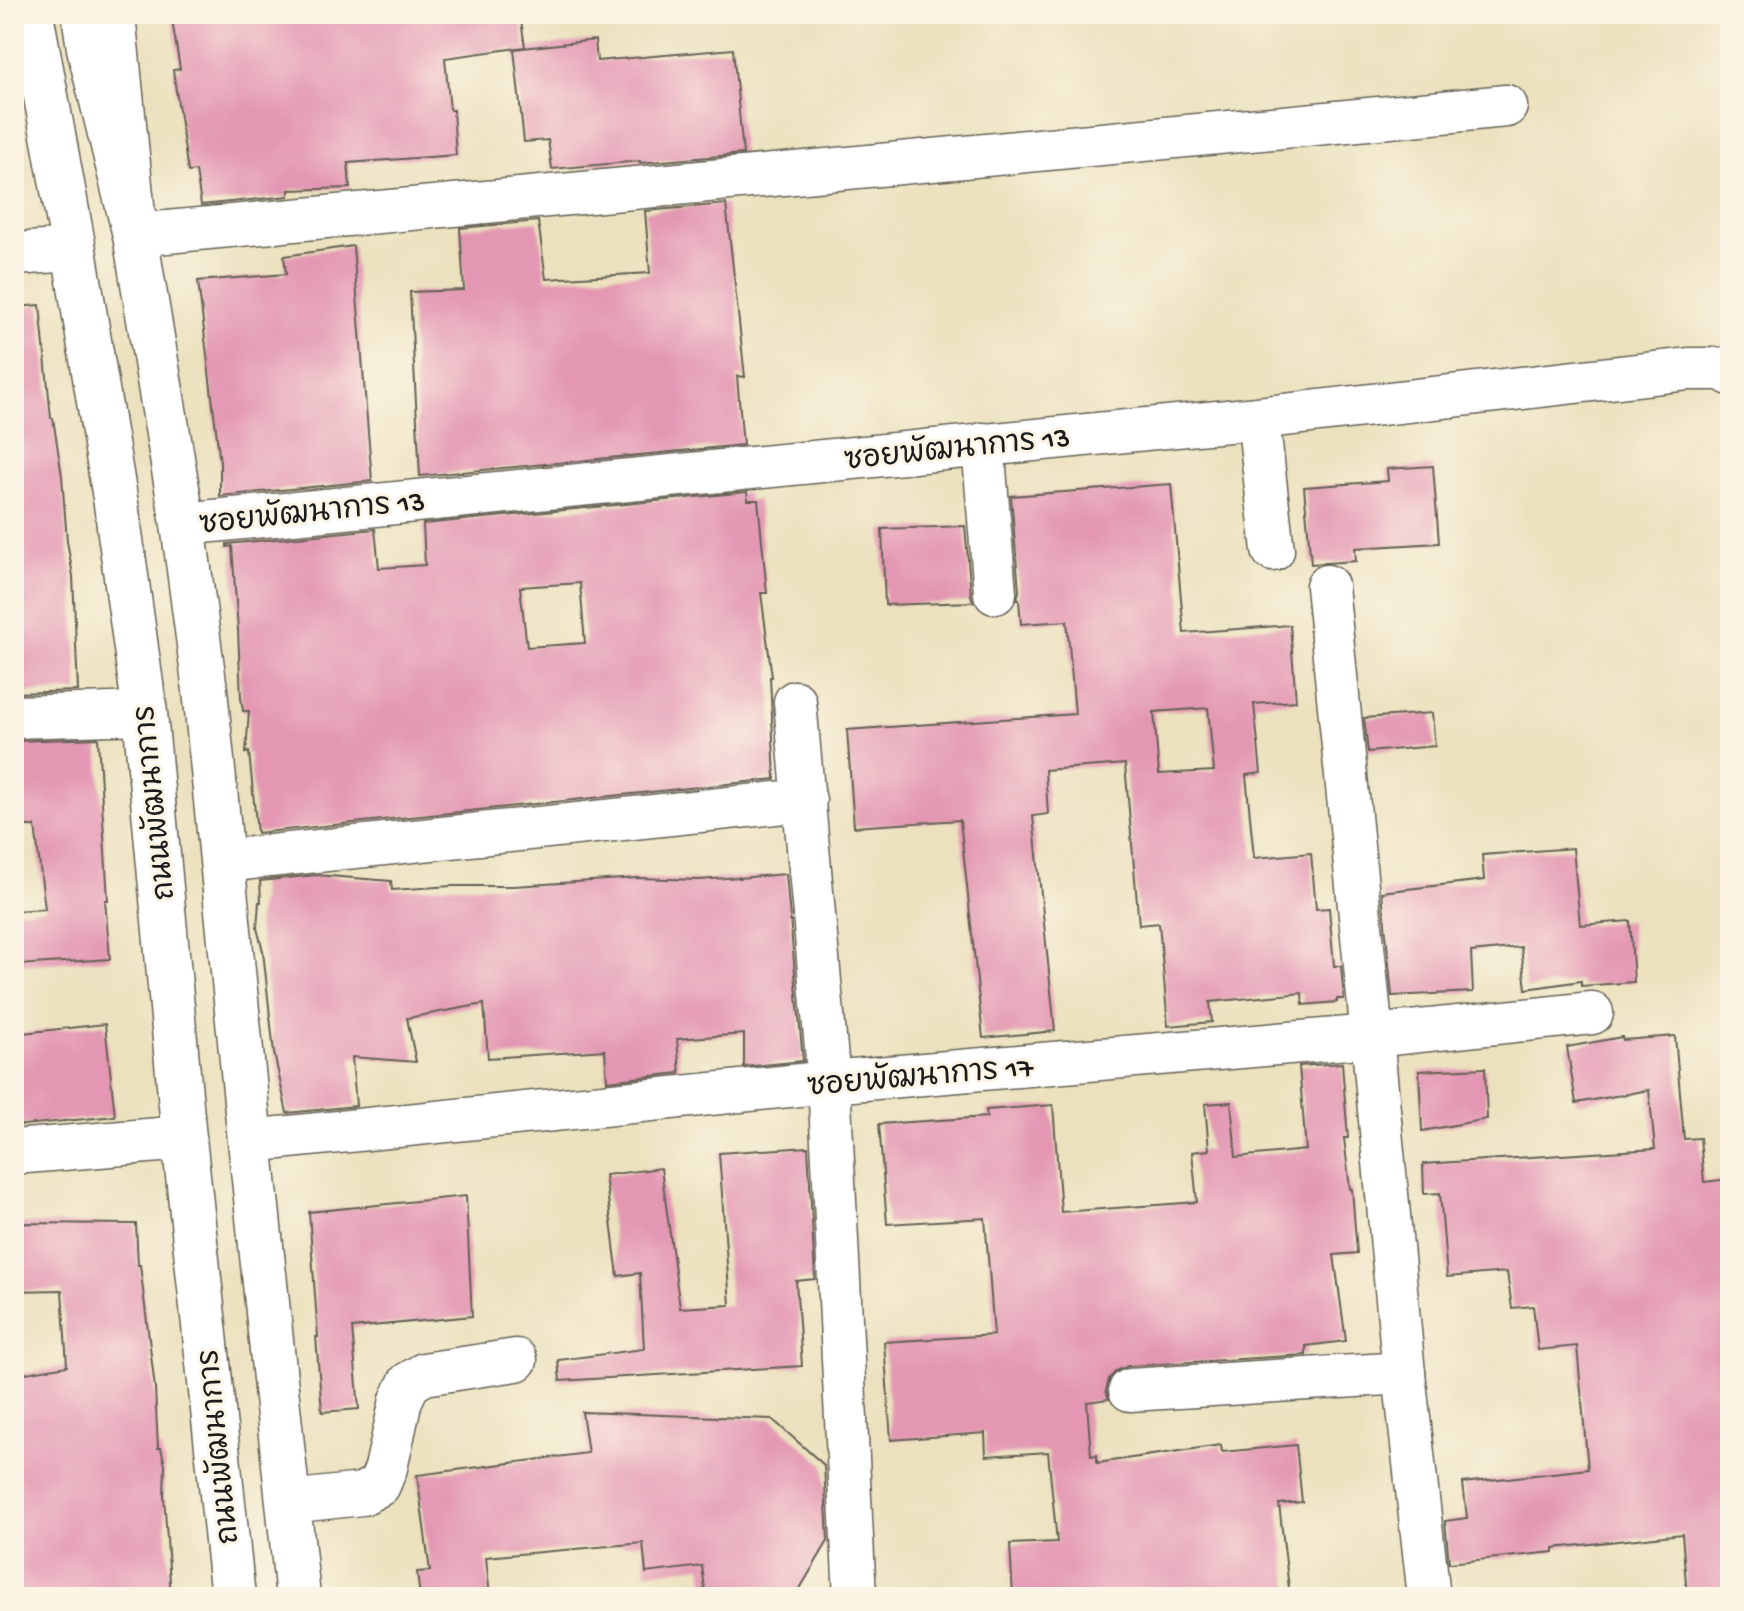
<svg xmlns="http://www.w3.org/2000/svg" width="1744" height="1611" font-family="'Gochi Hand','Playpen Sans Thai',sans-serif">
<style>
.building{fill:#e397b3;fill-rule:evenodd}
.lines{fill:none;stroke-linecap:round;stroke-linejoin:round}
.street-casing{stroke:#646155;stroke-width:45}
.secondary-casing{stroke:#646155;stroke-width:47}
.primary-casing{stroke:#646155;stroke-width:47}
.street{stroke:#fff;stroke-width:42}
.secondary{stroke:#fff;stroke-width:44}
.primary{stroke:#fff;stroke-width:44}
.labels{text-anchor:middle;stroke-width:6;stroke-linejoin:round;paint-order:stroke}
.street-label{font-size:30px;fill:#1c1c1c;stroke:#fcf5e5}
</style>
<rect width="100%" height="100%" fill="#fcf5e5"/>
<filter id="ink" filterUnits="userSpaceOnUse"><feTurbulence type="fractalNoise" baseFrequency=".0125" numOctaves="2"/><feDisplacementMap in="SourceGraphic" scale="16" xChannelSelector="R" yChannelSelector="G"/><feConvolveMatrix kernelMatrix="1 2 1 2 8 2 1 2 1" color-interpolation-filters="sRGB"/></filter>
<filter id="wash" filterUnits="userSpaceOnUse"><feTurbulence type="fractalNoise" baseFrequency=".006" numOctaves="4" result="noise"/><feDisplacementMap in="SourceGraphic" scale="32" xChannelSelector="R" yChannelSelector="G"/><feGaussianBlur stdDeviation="1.8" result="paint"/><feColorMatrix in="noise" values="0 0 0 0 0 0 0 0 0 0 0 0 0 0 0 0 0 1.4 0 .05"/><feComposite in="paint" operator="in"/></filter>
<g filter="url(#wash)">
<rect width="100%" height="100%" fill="#ebe1be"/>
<g id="blocks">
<g class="building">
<path d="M 171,14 L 252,14 L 253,21 L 336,14 L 520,14 L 525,47 L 445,58 L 450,110 L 453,110 L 456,155 L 348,163 L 350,188 L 289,190 L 289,196 L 201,205 L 196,171 L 188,172 L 173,70 L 180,69 Z"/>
<path d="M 595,40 L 597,61 L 733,49 L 743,154 L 640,163 L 640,161 L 552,169 L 548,140 L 524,142 L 514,49 Z"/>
<path d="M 726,204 L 745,377 L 737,376 L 743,445 L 420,476 L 410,292 L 464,290 L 460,228 L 538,221 L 546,279 L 650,273 L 645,211 Z"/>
<path d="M 353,246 L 372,481 L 220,496 L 220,463 L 198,281 L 286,274 L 284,256 Z"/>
<path d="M 40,305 L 51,418 L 53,418 L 62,476 L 67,541 L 73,576 L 78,691 L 14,693 L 14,307 Z"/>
<path d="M 1433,466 L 1439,543 L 1355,548 L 1356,561 L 1311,564 L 1304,487 L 1388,481 L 1387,469 Z"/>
<path d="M 1171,484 L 1184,633 L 1290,625 L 1296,701 L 1254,704 L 1261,773 L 1246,775 L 1254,858 L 1311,853 L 1316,909 L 1329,908 L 1334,966 L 1341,966 L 1344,999 L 1337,999 L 1337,1002 L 1303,1005 L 1302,993 L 1210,1002 L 1212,1022 L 1168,1026 L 1159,923 L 1139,925 L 1125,764 L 1045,770 L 1048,814 L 1033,816 L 1055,1031 L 983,1038 L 960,820 L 854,827 L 847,730 L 1075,714 L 1067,621 L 1021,624 L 1019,600 L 1017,600 L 1019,591 L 1011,496 ZM 1208,708 L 1214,771 L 1159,774 L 1154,712 Z"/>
<path d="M 747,492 L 748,500 L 758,500 L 767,593 L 761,593 L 772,677 L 770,677 L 775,779 L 257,833 L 249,752 L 246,753 L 249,711 L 243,711 L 241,698 L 238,630 L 232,546 L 227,547 L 227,544 L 375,529 L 379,568 L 425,565 L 423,524 ZM 580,583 L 585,643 L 527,647 L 520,587 Z"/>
<path d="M 965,526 L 971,595 L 973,602 L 885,605 L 882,529 Z"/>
<path d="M 1432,713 L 1435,746 L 1368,752 L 1364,718 Z"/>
<path d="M 98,738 L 108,900 L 105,900 L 110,959 L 17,965 L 14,940 L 14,911 L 45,909 L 35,826 L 14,826 L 14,741 Z"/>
<path d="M 1573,848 L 1580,925 L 1630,921 L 1634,982 L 1581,986 L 1581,981 L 1526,989 L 1521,947 L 1471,952 L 1473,992 L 1392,996 L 1382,892 L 1484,880 L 1482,855 Z"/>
<path d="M 786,874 L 803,1061 L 744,1067 L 744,1034 L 677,1039 L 680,1073 L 607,1081 L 605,1050 L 488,1058 L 484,1004 L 407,1018 L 416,1062 L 352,1057 L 356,1106 L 287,1113 L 274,1053 L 263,951 L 257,928 L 259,902 L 261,902 L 260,881 L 316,875 L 391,881 L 392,890 L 452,886 L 514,886 L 638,878 L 699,880 L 739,877 L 739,878 Z"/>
<path d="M 105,1024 L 115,1116 L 14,1126 L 14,1034 Z"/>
<path d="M 1675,1036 L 1684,1139 L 1700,1138 L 1704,1182 L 1730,1179 L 1730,1597 L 1687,1597 L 1682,1534 L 1554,1548 L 1554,1552 L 1449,1563 L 1445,1521 L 1467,1518 L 1463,1483 L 1588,1469 L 1577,1346 L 1538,1350 L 1533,1306 L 1512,1308 L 1507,1272 L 1447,1277 L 1440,1193 L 1424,1194 L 1423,1164 L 1655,1149 L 1649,1090 L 1576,1103 L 1567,1047 L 1622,1037 L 1623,1040 Z"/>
<path d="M 1342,1063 L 1348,1138 L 1344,1138 L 1350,1189 L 1352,1189 L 1357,1253 L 1334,1255 L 1346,1341 L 1306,1346 L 1306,1355 L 1128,1366 L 1116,1371 L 1109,1379 L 1106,1391 L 1109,1399 L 1087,1402 L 1091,1456 L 1097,1455 L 1097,1463 L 1221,1445 L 1222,1452 L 1296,1445 L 1302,1502 L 1279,1504 L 1290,1597 L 1013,1597 L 1010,1544 L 1057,1542 L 1048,1452 L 986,1456 L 985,1433 L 891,1440 L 884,1342 L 994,1335 L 985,1218 L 887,1224 L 879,1124 L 987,1117 L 986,1110 L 1053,1105 L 1061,1212 L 1197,1202 L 1192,1152 L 1209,1150 L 1205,1104 L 1231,1102 L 1236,1157 L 1306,1150 L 1299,1066 Z"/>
<path d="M 1485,1068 L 1487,1119 L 1422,1131 L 1419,1071 Z"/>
<path d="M 808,1147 L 815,1279 L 796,1281 L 802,1366 L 560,1381 L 558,1360 L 644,1349 L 640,1273 L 618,1276 L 605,1175 L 661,1168 L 680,1308 L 730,1305 L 719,1153 Z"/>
<path d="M 466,1196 L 472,1316 L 352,1328 L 359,1409 L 322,1412 L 316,1337 L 318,1337 L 309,1212 Z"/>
<path d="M 14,1223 L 136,1224 L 138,1265 L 140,1265 L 155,1388 L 158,1448 L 161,1448 L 165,1465 L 164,1496 L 171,1597 L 14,1597 L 14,1375 L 67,1366 L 62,1291 L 61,1290 L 14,1291 Z"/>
<path d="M 582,1412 L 772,1419 L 824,1465 L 828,1541 L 795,1597 L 739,1597 L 738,1590 L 706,1597 L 702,1566 L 646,1573 L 643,1543 L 486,1557 L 490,1597 L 420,1597 L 417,1572 L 430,1571 L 417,1475 L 588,1453 Z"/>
</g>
</g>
</g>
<g filter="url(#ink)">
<use href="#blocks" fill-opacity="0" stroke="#646155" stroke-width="2"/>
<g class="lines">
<g class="street-casing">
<g id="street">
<path d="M 135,235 L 1506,106"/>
<path d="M 14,254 L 74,250"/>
<path d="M 1258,418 L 1273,550"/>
<path d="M 983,444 L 995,593"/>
<path d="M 183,524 L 1258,418 L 1689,369 L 1722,369 L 1730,374"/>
<path d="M 1327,586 L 1372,1036 L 1404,1373 L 1429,1597"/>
<path d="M 795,702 L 829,1082 L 855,1597"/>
<path d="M 14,717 L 145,713"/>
<path d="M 223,861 L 805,800"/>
<path d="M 250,1141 L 829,1082 L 1372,1036 L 1592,1013"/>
<path d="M 1130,1390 L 1404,1373"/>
<path d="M 288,1502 L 362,1494 L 379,1485 L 386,1468 L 401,1400 L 409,1383 L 424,1374 L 516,1360"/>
</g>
</g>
<g class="secondary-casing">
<g id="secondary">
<path d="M 31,14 L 74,250 L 116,504 L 145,713 L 184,1138 L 233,1597"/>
<path d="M 113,14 L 135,235 L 183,524 L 205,690 L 250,1141 L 298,1597"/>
<path d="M 14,1152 L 184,1138"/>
</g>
</g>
<g class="primary-casing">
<path id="primary" d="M 84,14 L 89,48 L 135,235"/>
</g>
<use href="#street" class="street"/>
<use href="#secondary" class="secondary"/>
<use href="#primary" class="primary"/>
</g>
</g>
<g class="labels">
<g class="street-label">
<text transform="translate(957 447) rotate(-6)" y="10">ซอยพัฒนาการ 13</text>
<text transform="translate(312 511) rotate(-6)" y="10">ซอยพัฒนาการ 13</text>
<text transform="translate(153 803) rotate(-96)" y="10">ถนนพัฒนาการ</text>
<text transform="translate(920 1075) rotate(-5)" y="10">ซอยพัฒนาการ 17</text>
<text transform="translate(217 1447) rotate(-96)" y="10">ถนนพัฒนาการ</text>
</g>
</g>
<rect width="1744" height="1611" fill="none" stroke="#fcf5e5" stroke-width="48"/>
</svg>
